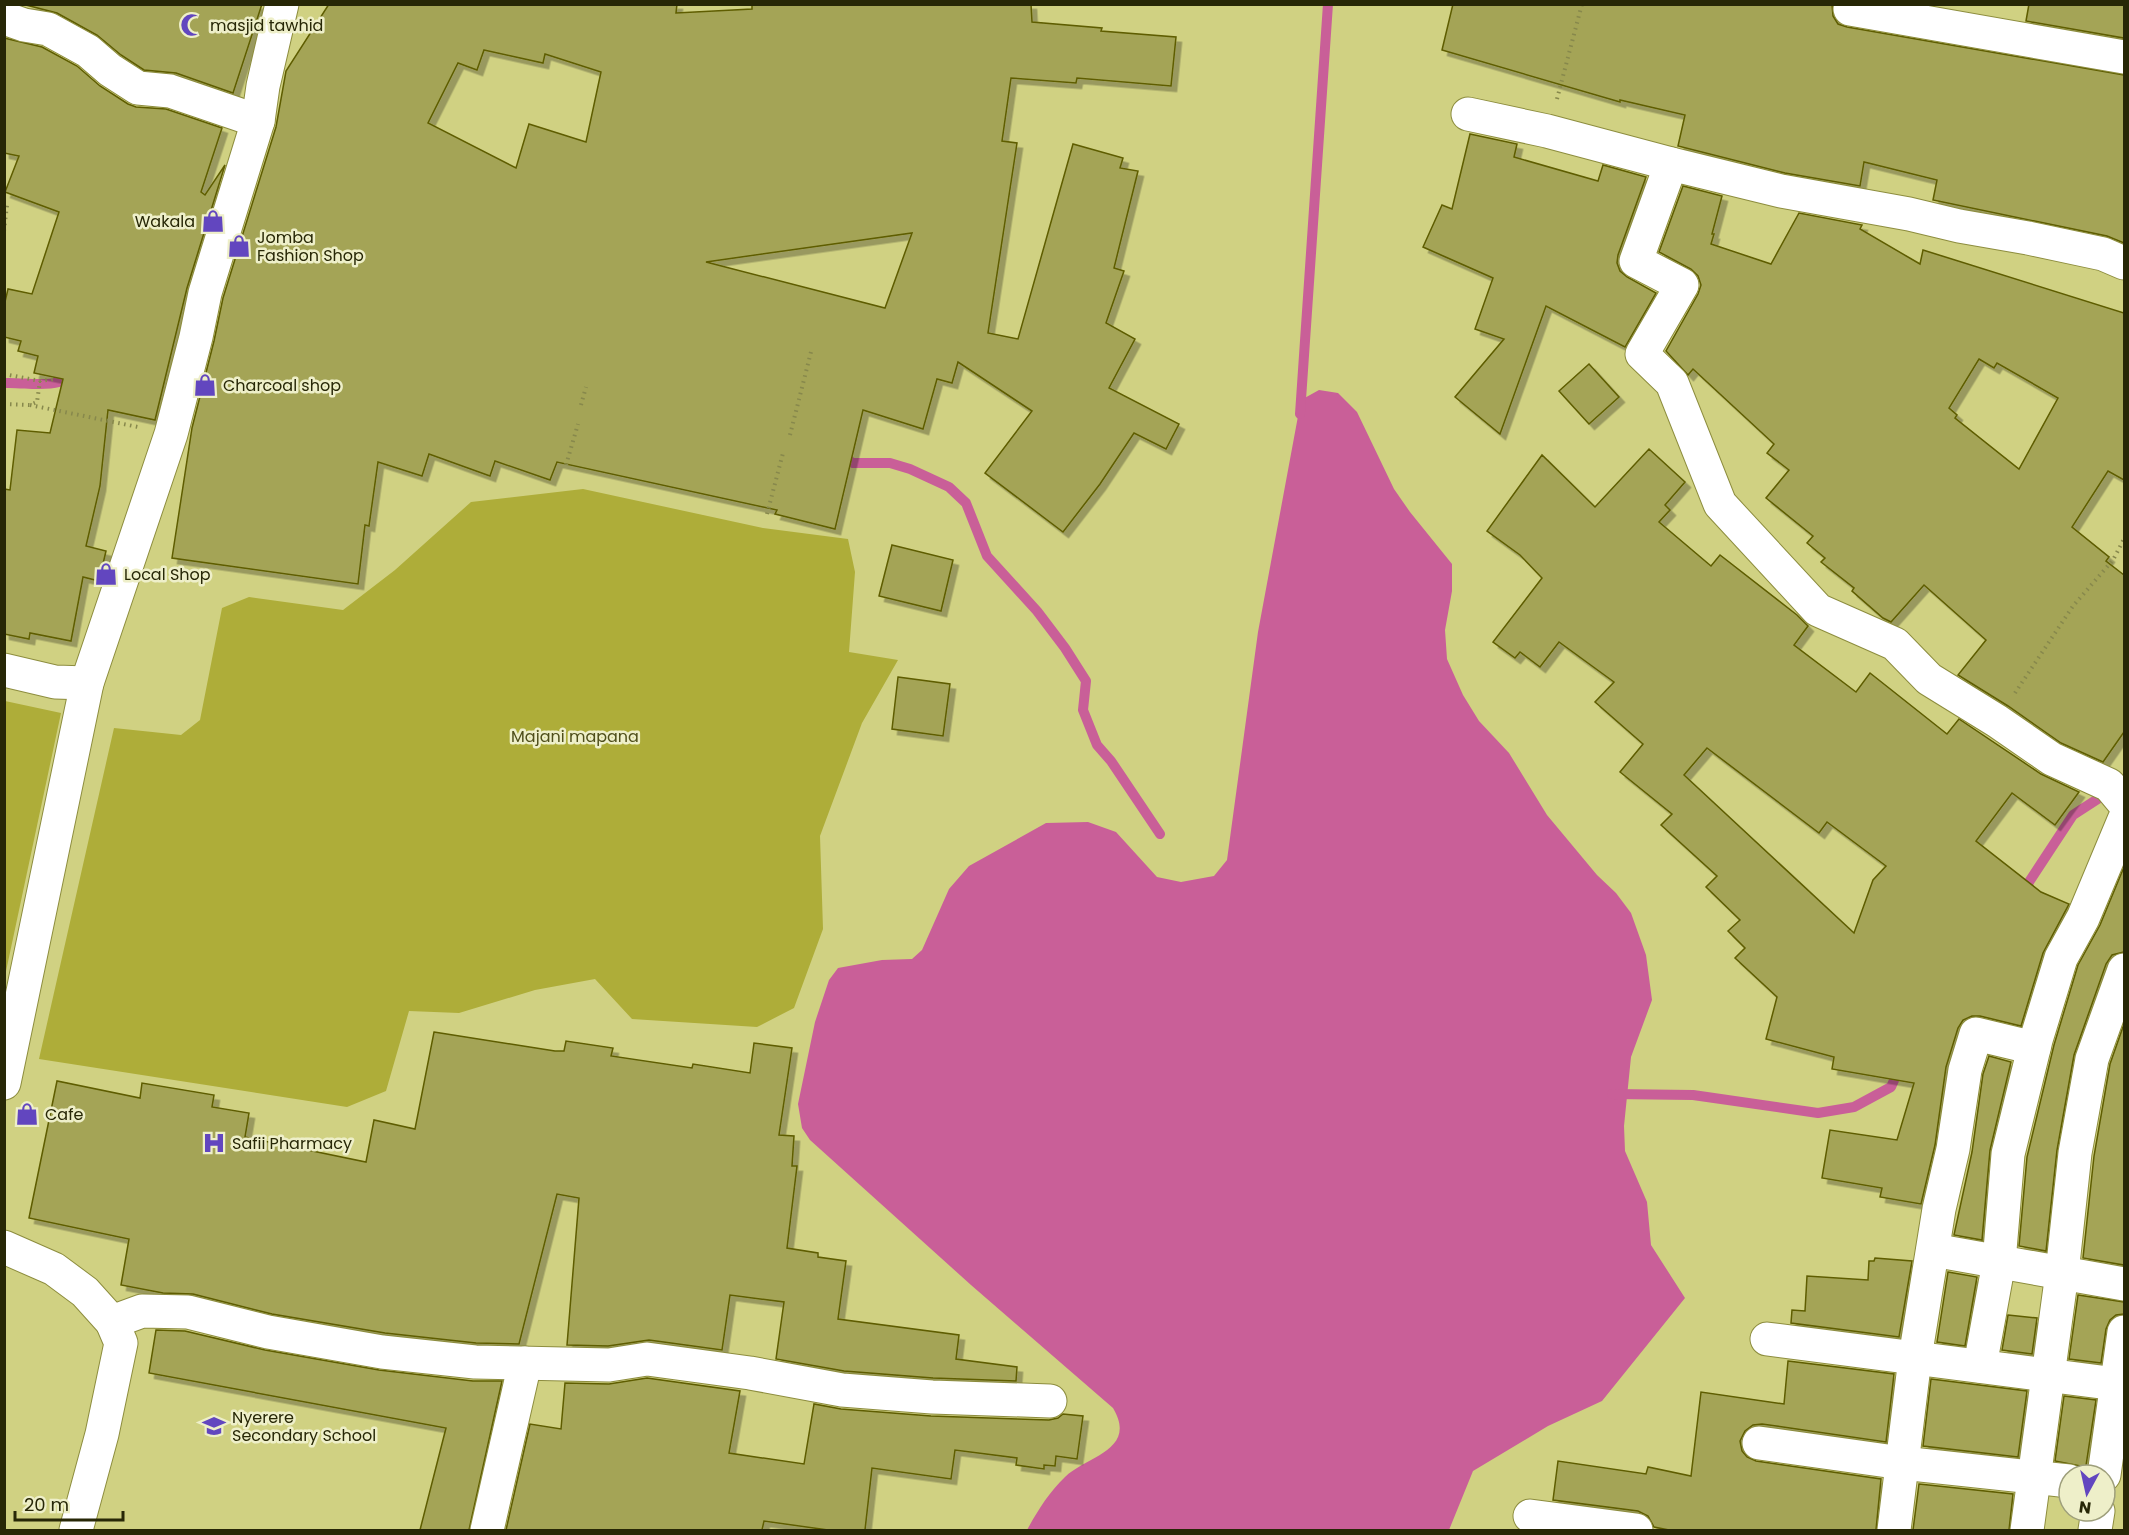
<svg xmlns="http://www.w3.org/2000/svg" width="2129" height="1535" font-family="Poppins,sans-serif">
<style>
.green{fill:#aead39}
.water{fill:#c95f98}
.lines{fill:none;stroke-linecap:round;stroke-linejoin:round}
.stream{stroke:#c95f98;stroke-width:10}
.building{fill:#a4a456;stroke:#5e5d00;stroke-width:1.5;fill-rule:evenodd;filter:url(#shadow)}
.minor-casing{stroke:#8d8d3e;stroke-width:35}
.path{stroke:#87884c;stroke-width:4;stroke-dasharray:1.5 4.5;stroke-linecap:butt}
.minor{stroke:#fff;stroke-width:33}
.labels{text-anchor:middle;stroke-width:5;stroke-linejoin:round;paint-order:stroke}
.poi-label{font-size:16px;fill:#272706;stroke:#eeefc9;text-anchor:start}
.park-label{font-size:16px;fill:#4e4e1a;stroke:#eeefc9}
</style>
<defs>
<filter id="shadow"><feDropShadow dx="5.5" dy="5.5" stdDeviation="0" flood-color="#0004"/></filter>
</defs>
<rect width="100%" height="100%" fill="#d0d182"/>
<g class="green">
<path d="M 583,489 L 763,528 L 848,539 L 855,572 L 849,652 L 898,660 L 862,723 L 820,836 L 823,929 L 794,1008 L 757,1027 L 632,1019 L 595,979 L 535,990 L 459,1013 L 409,1011 L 386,1091 L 347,1107 L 39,1059 L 114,728 L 181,735 L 200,720 L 222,608 L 249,597 L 343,610 L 395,570 L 471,502 Z"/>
<path d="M 5,701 L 61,713 L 5,976 L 4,701 Z"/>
</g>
<path class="water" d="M 1319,390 L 1338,393 L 1357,412 L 1394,489 L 1410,512 L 1452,564 L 1452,591 L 1445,630 L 1447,659 L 1463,695 L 1479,721 L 1509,753 L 1547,815 L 1597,875 L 1616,893 L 1631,913 L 1646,955 L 1652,1000 L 1631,1057 L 1624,1126 L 1625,1151 L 1647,1202 L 1651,1245 L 1685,1298 L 1602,1401 L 1548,1426 L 1473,1471 L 1449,1530 L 1027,1530 C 1037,1512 1049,1492 1065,1477 C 1087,1456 1138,1450 1113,1408 L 971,1285 L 810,1140 L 802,1128 L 798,1104 L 815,1022 L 829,980 L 838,968 L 882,960 L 912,959 L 922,950 L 949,889 L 969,866 L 1046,823 L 1088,822 L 1116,832 L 1157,877 L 1181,882 L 1214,876 L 1227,860 L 1258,632 L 1301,400 Z"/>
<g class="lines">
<g class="stream">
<path d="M 4,383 C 23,382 41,387 59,382 L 63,366"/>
<path d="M 1300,414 L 1328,4"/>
<path d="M 838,455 L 853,463 L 890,463 L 910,469 L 949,487 L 966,503 L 987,556 L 1037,611 L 1065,648 L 1086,681 L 1083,710 L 1097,745 L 1111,761 L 1160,834"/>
<path d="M 2026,895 L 2029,882 L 2073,815 L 2110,791"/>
<path d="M 1612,1094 L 1693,1095 L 1818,1113 L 1854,1107 L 1891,1087 L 1900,1067"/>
</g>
</g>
<g class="building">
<path d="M 22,4 L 262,4 L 233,93 L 176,73 L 144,70 L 121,55 L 97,35 L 57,13 Z"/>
<path d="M 329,4 L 677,4 L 676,13 L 752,9 L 752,4 L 1031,4 L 1032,22 L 1102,28 L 1101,31 L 1176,37 L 1171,86 L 1077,78 L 1076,83 L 1011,78 L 1002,141 L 1017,143 L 988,333 L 1018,339 L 1073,144 L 1123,158 L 1120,168 L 1138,171 L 1114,268 L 1124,271 L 1106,323 L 1135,339 L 1109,388 L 1179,424 L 1166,449 L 1134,433 L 1100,484 L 1063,532 L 985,473 L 1032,411 L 958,362 L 952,383 L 937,379 L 923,429 L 863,410 L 835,529 L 775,514 L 777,510 L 557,462 L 550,480 L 495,461 L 490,476 L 429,454 L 422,476 L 378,462 L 369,526 L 365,525 L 358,584 L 172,558 L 192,428 L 214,341 L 223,298 L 276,127 L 286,71 ZM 484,50 L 543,63 L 545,54 L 601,72 L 586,142 L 529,124 L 516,168 L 428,123 L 458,63 L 477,70 ZM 912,233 L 885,308 L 706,262 Z"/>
<path d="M 1453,4 L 1832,4 L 1833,16 L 1838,24 L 1847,27 L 2124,75 L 2124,243 L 2107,236 L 1933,200 L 1937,180 L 1864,162 L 1860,186 L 1785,173 L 1678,146 L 1685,115 L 1620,100 L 1620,102 L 1442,50 Z"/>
<path d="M 2029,4 L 2124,4 L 2124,38 L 2026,21 Z"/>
<path d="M 4,38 L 42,47 L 77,66 L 100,86 L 128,104 L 136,107 L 166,109 L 222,128 L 201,192 L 205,195 L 225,165 L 187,288 L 155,420 L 108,410 L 100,486 L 86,546 L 106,551 L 99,581 L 83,577 L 71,641 L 30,633 L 29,639 L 4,634 L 4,489 L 10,490 L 17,430 L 50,433 L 63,379 L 34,373 L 38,356 L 18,351 L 21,341 L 4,337 L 4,306 L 8,289 L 32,294 L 59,212 L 5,192 L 19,156 L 4,153 Z"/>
<path d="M 1470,134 L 1517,144 L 1514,157 L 1598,181 L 1603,165 L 1646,177 L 1618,255 L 1617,263 L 1620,271 L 1627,277 L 1656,293 L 1625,347 L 1546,306 L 1500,434 L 1455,397 L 1504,339 L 1475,329 L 1493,278 L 1423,247 L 1442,205 L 1452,209 Z"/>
<path d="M 1683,186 L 1722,196 L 1712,234 L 1714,234 L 1711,244 L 1771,264 L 1799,213 L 1862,225 L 1860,229 L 1920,264 L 1923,250 L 2124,313 L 2124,480 L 2108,471 L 2072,527 L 2109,557 L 2106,561 L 2124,575 L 2124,732 L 2103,762 L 2061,743 L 2008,706 L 1958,675 L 1986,640 L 1924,585 L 1891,622 L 1883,618 L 1852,591 L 1854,588 L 1821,562 L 1825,558 L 1807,543 L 1813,536 L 1766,498 L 1789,470 L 1767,453 L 1774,444 L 1693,369 L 1688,375 L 1666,351 L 1698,294 L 1701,285 L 1698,276 L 1691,269 L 1659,252 ZM 1979,359 L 1994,368 L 1997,363 L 2058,398 L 2019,469 L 1955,418 L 1957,415 L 1949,408 Z"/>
<path d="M 1589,364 L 1619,397 L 1589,424 L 1559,391 Z"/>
<path d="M 1649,449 L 1685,482 L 1665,505 L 1670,510 L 1659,522 L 1711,566 L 1720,555 L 1797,615 L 1808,626 L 1794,645 L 1856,692 L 1870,673 L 1947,734 L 1959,719 L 2041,774 L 2079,792 L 2055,825 L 2012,793 L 1976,841 L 2041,892 L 2069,904 L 2043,953 L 2021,1026 L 1980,1016 L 1972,1016 L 1963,1020 L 1958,1028 L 1946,1067 L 1935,1145 L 1921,1204 L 1880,1197 L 1882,1188 L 1822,1178 L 1830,1130 L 1897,1140 L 1914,1083 L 1832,1069 L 1834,1057 L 1766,1039 L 1777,997 L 1735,958 L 1745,948 L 1728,931 L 1740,920 L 1706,887 L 1717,876 L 1661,825 L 1672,814 L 1620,772 L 1643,744 L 1595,702 L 1614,682 L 1559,642 L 1540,667 L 1520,652 L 1515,658 L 1493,642 L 1542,578 L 1520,555 L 1487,531 L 1542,455 L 1595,507 ZM 1707,748 L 1819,833 L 1827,822 L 1886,866 L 1873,880 L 1854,933 L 1684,775 Z"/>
<path d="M 892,545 L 953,560 L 941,611 L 879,596 Z"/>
<path d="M 898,677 L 950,684 L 943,736 L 892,729 Z"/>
<path d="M 2124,867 L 2124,952 L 2112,955 L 2106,964 L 2074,1055 L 2057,1150 L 2046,1251 L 2019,1246 L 2027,1157 L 2054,1045 L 2078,965 L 2100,925 Z"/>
<path d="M 2124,1024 L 2124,1265 L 2083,1258 L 2094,1156 L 2110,1064 Z"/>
<path d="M 434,1032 L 555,1051 L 564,1051 L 566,1041 L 613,1048 L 611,1056 L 692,1068 L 693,1064 L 750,1073 L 754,1043 L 792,1048 L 779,1135 L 794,1136 L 792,1166 L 797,1166 L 787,1248 L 818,1253 L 818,1257 L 846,1261 L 838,1319 L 959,1335 L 956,1359 L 1017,1367 L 1016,1381 L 933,1378 L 844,1371 L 776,1359 L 784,1302 L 730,1295 L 722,1350 L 649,1340 L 608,1346 L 567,1345 L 579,1198 L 557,1194 L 519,1344 L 476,1343 L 385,1333 L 272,1314 L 193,1294 L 163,1293 L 121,1285 L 129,1239 L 29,1218 L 57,1081 L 140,1098 L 142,1083 L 214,1095 L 212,1107 L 249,1113 L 245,1137 L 366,1162 L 374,1120 L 415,1129 Z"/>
<path d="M 1989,1056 L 2011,1062 L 1990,1150 L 1982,1240 L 1954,1235 L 1972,1152 L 1983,1074 Z"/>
<path d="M 1875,1258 L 1912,1261 L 1899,1337 L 1791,1323 L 1792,1310 L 1805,1311 L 1807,1276 L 1868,1280 L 1869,1261 L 1874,1261 Z"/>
<path d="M 1948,1272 L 1977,1277 L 1965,1346 L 1937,1342 Z"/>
<path d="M 2078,1295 L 2124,1302 L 2124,1314 L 2116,1315 L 2110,1320 L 2106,1329 L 2101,1363 L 2069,1359 Z"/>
<path d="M 2008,1315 L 2037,1318 L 2032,1354 L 2002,1350 Z"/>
<path d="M 156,1330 L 185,1331 L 265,1350 L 379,1370 L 473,1381 L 502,1381 L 469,1530 L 420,1530 L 446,1428 L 149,1373 Z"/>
<path d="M 1788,1361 L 1894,1374 L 1886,1442 L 1762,1424 L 1753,1425 L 1745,1431 L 1740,1441 L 1742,1451 L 1747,1457 L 1756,1461 L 1881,1479 L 1876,1530 L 1669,1530 L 1654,1527 L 1648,1516 L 1638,1511 L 1553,1500 L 1558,1461 L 1646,1474 L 1648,1467 L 1691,1476 L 1701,1392 L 1784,1404 Z"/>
<path d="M 647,1378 L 740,1391 L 729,1453 L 804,1464 L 814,1404 L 841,1409 L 931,1416 L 1049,1420 L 1058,1418 L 1063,1414 L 1083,1416 L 1077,1459 L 1056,1456 L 1055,1466 L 1044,1465 L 1044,1469 L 1016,1465 L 1017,1458 L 955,1450 L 951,1479 L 872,1468 L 865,1530 L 828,1530 L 764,1521 L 762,1530 L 506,1530 L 530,1424 L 561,1429 L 565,1383 L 609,1384 Z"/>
<path d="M 1931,1379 L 2027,1391 L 2018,1457 L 1923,1446 Z"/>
<path d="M 2064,1396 L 2096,1400 L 2085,1472 L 2080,1466 L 2055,1461 Z"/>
<path d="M 1919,1484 L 2013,1494 L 2009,1530 L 1913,1530 Z"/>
</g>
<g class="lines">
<g class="minor-casing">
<g id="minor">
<path d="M 1850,9 L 2124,57"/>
<path d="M 4,18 L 24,25 L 48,29 L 88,51 L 110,70 L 138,88 L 170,91 L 258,121"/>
<path d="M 1468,114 L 1547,131 L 1671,164 L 1781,191 L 1909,214 L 1959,226 L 2028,238 L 2103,254 L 2124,263"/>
<path d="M 1671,164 L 1636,261 L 1682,285 L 1642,354 L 1672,383 L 1720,504 L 1818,610 L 1895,644 L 1929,679 L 1997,721 L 2052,759 L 2109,785 L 2124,803"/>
<path d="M 4,670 L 55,682 L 87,683"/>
<path d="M 4,1083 L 87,683 L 171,434 L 196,337 L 205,293 L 258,121 L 263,86 L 282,4"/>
<path d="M 4,1247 L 54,1269 L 85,1292 L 112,1322 L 121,1343 L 102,1434 L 76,1530"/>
<path d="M 1933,1250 L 2124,1284"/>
<path d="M 112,1322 L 142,1311 L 188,1312 L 268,1332 L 382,1352 L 475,1362 L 609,1365 L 647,1359 L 750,1373 L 842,1390 L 932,1397 L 1050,1401"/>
<path d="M 1767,1339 L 2124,1385"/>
<path d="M 1980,1366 L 1999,1262 L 2008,1154 L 2036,1040 L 2061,958 L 2083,918 L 2124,820"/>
<path d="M 1759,1443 L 1902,1463 L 2069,1481"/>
<path d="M 2104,1475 L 2124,1332"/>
<path d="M 1530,1516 L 1636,1530"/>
<path d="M 487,1530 L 525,1363"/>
<path d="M 1894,1530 L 1915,1358 L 1939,1209 L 1953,1149 L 1965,1070 L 1976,1034 L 2034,1048"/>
<path d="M 2027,1530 L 2062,1273 L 2075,1153 L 2092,1059 L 2124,970"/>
<path d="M 2095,1530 L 2098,1511"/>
</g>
</g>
<g class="path">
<path d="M 1557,99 L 1582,4"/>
<path d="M 4,231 L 7,205"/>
<path d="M 4,374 L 40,381 L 55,379"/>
<path d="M 4,404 L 30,405 L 37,402 L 40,381"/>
<path d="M 30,405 L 138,427"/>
<path d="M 581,405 L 586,387"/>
<path d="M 790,435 L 812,348"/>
<path d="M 566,465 L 578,424"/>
<path d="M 767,514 L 783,453"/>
<path d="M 2015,693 L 2073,606 L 2113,560 L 2124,539"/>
</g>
<use href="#minor" class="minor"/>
</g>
<defs>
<g id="mosque-bare" transform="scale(1.8)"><path d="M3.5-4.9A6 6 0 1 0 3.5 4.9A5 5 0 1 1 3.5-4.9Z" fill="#6246bf" stroke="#eeefc9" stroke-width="2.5" paint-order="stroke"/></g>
<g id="shop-bare" transform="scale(1.8)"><path d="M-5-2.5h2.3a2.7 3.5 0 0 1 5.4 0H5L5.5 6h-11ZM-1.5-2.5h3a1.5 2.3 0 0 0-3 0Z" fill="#6246bf" stroke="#eeefc9" stroke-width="2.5" paint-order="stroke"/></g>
<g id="hospital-bare" transform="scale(1.8)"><path d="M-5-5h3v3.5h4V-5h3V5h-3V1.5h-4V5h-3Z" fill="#6246bf" stroke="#eeefc9" stroke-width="2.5" paint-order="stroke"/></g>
<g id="school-bare" transform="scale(1.8)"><path d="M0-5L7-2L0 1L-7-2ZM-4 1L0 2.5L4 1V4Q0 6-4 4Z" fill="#6246bf" stroke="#eeefc9" stroke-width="2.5" paint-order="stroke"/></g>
</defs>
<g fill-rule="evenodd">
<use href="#mosque-bare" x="192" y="25"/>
<use href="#shop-bare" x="213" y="221"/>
<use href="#shop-bare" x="239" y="246"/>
<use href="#shop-bare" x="205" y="385"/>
<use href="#shop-bare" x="106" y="574"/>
<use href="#shop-bare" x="27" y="1114"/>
<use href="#hospital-bare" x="214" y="1143"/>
<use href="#school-bare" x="214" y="1426"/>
</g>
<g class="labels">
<g class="poi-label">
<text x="210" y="31">masjid tawhid</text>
<text x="195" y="227" text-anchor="end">Wakala</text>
<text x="257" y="243">Jomba<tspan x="257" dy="18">Fashion Shop</tspan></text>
<text x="223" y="391">Charcoal shop</text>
<text x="124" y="580">Local Shop</text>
<text x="45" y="1120">Cafe</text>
<text x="232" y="1149">Safii Pharmacy</text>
<text x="232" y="1423">Nyerere<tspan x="232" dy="18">Secondary School</tspan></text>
</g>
<g class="park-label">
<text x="575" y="742">Majani mapana</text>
</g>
</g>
<rect width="2129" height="1535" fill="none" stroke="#272706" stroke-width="12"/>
<g transform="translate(2087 1493) rotate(188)"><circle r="28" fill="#eeefc9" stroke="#9e9f7b" stroke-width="1.5"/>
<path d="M0-4.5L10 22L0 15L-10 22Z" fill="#6246bf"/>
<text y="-9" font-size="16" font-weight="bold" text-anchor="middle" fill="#272706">N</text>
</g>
<path d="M15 1511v9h108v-9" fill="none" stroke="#272706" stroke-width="3"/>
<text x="24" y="1511" font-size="18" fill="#272706" stroke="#eeefc9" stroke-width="4.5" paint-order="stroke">20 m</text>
</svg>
